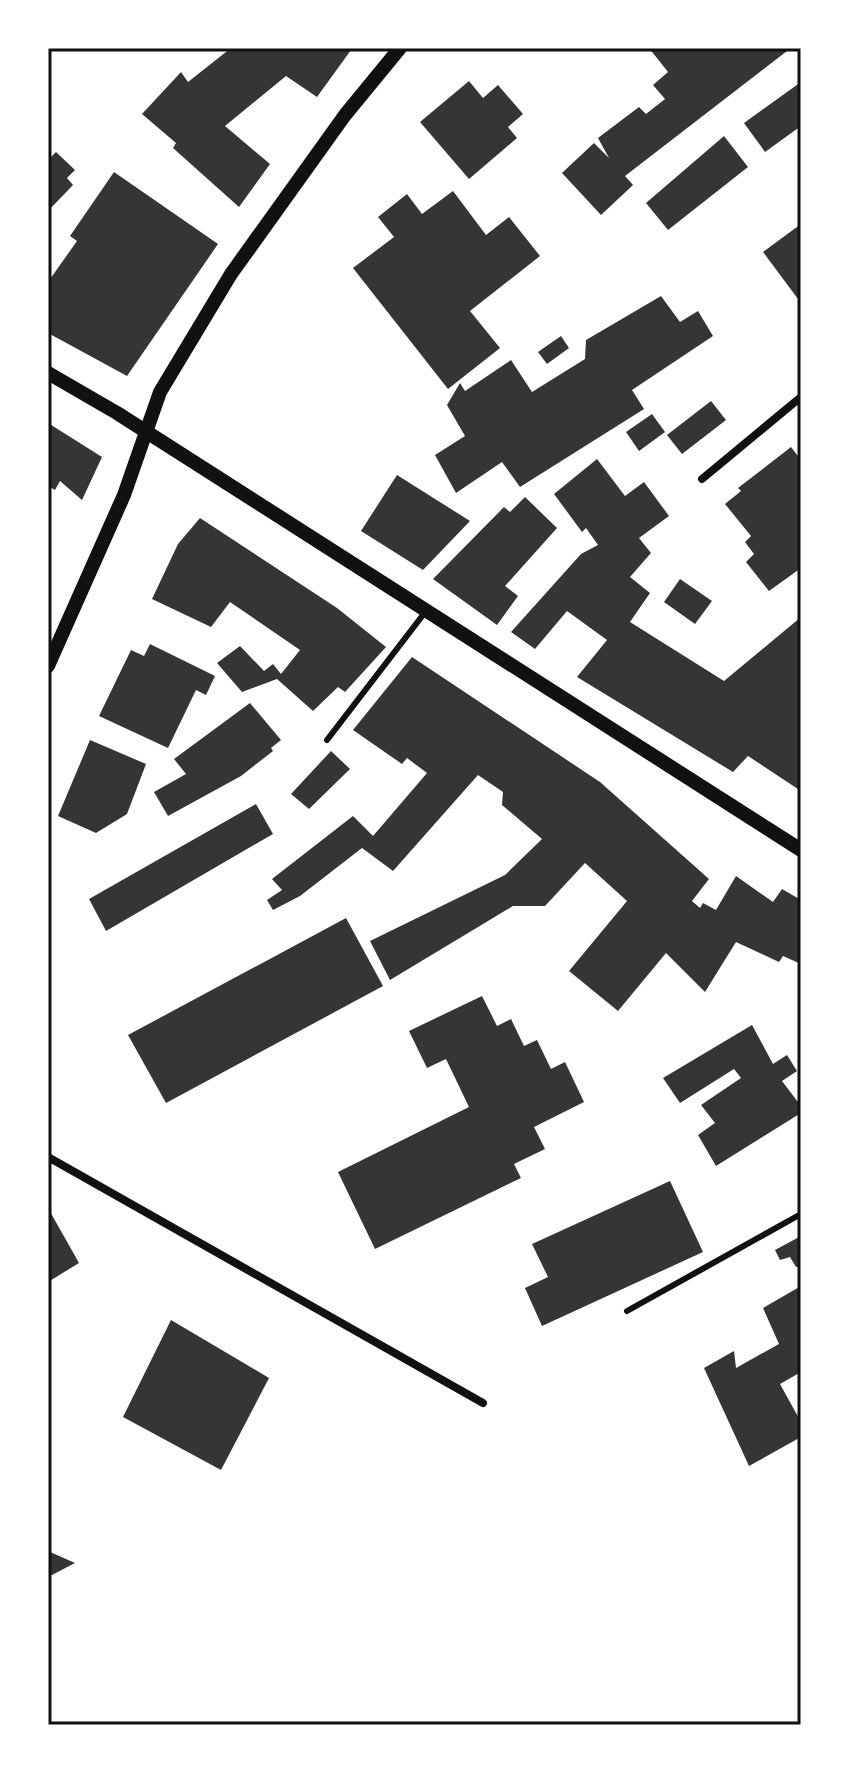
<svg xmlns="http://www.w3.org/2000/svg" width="849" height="1773" font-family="'Titillium Web',sans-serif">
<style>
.building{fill:#353535}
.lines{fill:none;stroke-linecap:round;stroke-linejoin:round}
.service{stroke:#111;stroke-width:6}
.minor{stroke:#111;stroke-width:8}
.tertiary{stroke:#111;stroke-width:14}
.neatline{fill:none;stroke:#111;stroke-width:3}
</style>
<rect width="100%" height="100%" fill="#fff"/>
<g class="building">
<path d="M 231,48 L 351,50 L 317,97 L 286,76 L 225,126 L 270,164 L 239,207 L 173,148 L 176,143 L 142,114 L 181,72 L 188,82 Z"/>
<path d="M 649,48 L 720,48 L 723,51 L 728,48 L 791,48 L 625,176 L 633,185 L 601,215 L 562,173 L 594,143 L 609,158 L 598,138 L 639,107 L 646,114 L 665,99 L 653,85 L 668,72 Z"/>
<path d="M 469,81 L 483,98 L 498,85 L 523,114 L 508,127 L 517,138 L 469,179 L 420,122 Z"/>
<path d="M 801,82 L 801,126 L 765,152 L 744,123 Z"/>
<path d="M 724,136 L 748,167 L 668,230 L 646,203 Z"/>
<path d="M 56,152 L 75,170 L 67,178 L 73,185 L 48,211 L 48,160 Z"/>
<path d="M 114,172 L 218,244 L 127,376 L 48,333 L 48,282 L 77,241 L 70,236 Z"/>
<path d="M 453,191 L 486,235 L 509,217 L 540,256 L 470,311 L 500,348 L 448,389 L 353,268 L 394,237 L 378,217 L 407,194 L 422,214 Z"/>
<path d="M 801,224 L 801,303 L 763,252 Z"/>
<path d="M 661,296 L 680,322 L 698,311 L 713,336 L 632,390 L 644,409 L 520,487 L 502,462 L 456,493 L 435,455 L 465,436 L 447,405 L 460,383 L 465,391 L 511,360 L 532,392 L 585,359 L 586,340 Z"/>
<path d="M 561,336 L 569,348 L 547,364 L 538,352 Z"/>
<path d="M 711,401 L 726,420 L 682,454 L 667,435 Z"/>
<path d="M 652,414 L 665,432 L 639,451 L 626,432 Z"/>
<path d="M 48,423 L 102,457 L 82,500 L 60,481 L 55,490 L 48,486 Z"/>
<path d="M 791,447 L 801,460 L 801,568 L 769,591 L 746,562 L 754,554 L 745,542 L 751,536 L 725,504 L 741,491 L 738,488 Z"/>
<path d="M 597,459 L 625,496 L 644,482 L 669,516 L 639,538 L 651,553 L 630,577 L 650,593 L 630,622 L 724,681 L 801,617 L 801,791 L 748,756 L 733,772 L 577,677 L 607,640 L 567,611 L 535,649 L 511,632 L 581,554 L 598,545 L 586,528 L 582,532 L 554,494 Z"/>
<path d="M 397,475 L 470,521 L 423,570 L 361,531 Z"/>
<path d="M 525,497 L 557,528 L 505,586 L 518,596 L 497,625 L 433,579 L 504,507 L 510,512 Z"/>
<path d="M 200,518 L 337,608 L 386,647 L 345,692 L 338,687 L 313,711 L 277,679 L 242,692 L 217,663 L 240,646 L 264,671 L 273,664 L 281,674 L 300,650 L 230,602 L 211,627 L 152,599 L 178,544 Z"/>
<path d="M 680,579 L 712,601 L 695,624 L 664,602 Z"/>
<path d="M 150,644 L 215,676 L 206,695 L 196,690 L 168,748 L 99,716 L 131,650 L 144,656 Z"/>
<path d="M 412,657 L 600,782 L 709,879 L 692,901 L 700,908 L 703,903 L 716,910 L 736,876 L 773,902 L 782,889 L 801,900 L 801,964 L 783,956 L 779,962 L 736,942 L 705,992 L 666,953 L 618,1011 L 569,971 L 627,901 L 585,863 L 545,906 L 513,906 L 390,980 L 370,941 L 505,875 L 542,839 L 502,805 L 503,792 L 478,775 L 393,871 L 362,848 L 300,896 L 273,910 L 267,900 L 282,890 L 272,879 L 353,816 L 373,836 L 427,773 L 407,758 L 402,764 L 353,730 Z"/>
<path d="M 250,703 L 281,740 L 271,748 L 273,751 L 241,776 L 168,816 L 154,792 L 186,774 L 174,759 Z"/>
<path d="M 90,740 L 146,764 L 127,814 L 96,833 L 58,816 Z"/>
<path d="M 331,751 L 350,769 L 309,809 L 291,794 Z"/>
<path d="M 256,804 L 273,834 L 106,931 L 89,899 Z"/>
<path d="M 346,918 L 383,986 L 166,1103 L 128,1035 Z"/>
<path d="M 482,996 L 497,1026 L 511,1019 L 524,1046 L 537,1040 L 551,1069 L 565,1062 L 584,1102 L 534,1127 L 545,1149 L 514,1164 L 521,1178 L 375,1249 L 338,1172 L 469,1107 L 446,1059 L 427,1068 L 409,1031 Z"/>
<path d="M 752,1025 L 773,1064 L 787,1055 L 797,1071 L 782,1081 L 801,1106 L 801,1113 L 716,1166 L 698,1135 L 715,1123 L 701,1105 L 741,1078 L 734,1069 L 680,1103 L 663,1078 Z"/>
<path d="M 670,1181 L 703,1252 L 542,1326 L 525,1288 L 548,1277 L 532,1244 Z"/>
<path d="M 48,1208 L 79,1263 L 48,1282 Z"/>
<path d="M 801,1236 L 801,1266 L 796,1267 L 790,1257 L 780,1260 L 775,1250 Z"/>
<path d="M 801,1286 L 801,1372 L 780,1384 L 801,1422 L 801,1437 L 749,1466 L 704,1368 L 734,1351 L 736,1368 L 779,1344 L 763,1308 Z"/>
<path d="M 171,1320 L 269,1378 L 221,1470 L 123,1417 Z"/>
<path d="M 48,1551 L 75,1563 L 52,1575 L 48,1573 Z"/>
</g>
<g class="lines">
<g class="service">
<path d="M 327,740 L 426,611"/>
<path d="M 627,1311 L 801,1214"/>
</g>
<g class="minor">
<path d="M 702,479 L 801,397"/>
<path d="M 48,1157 L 483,1403"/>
</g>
<g class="tertiary">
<path d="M 48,373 L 117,413 L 801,850"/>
<path d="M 48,666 L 124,495 L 160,392 L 231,274 L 345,115 L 400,48"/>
</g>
</g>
<rect width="849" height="1773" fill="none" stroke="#ffffff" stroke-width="100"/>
<rect x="50" y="50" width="749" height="1673" class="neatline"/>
</svg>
